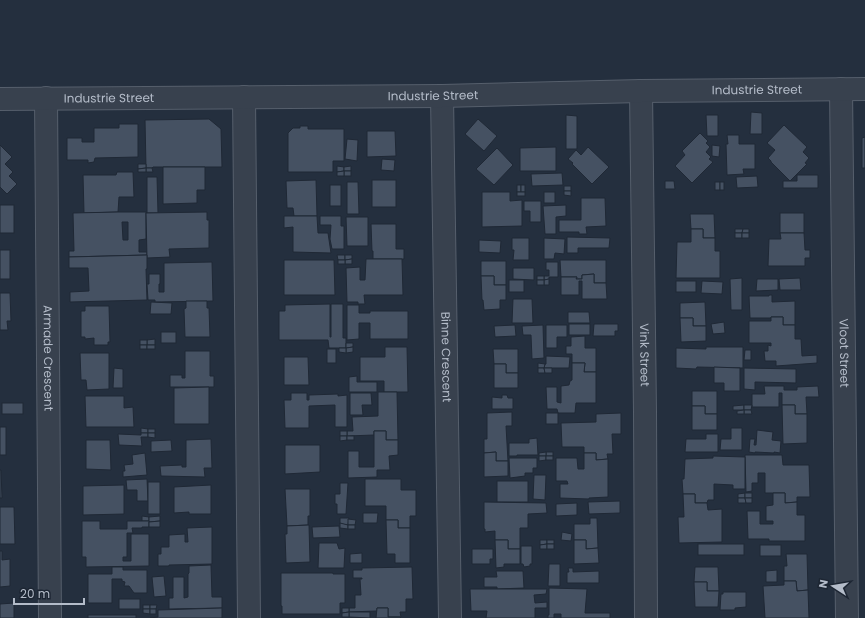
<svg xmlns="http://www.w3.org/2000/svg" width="865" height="618" font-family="Poppins,sans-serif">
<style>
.building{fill:#455162;stroke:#1f2835;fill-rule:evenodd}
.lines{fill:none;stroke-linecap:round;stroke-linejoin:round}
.street-casing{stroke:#565f6c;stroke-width:24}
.street{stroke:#38414e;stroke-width:22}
.labels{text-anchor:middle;stroke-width:4;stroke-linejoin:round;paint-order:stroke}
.street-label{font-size:12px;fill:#b4bcc9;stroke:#1d2633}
</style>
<rect width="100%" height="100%" fill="#242f3e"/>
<g class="building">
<path d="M 751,112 L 762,113 L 762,134 L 750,134 Z"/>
<path d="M 566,115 L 577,116 L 577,149 L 566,149 Z"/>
<path d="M 706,115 L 718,115 L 718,136 L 707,136 Z"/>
<path d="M 209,119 L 221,129 L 222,167 L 153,167 L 152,168 L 146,168 L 145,120 Z"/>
<path d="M 478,119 L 497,136 L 484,151 L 465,134 Z"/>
<path d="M 119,124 L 138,124 L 138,157 L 95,158 L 94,162 L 88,163 L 88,160 L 67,160 L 67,138 L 82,138 L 82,142 L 94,142 L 94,128 L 119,128 Z"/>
<path d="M 784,125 L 807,147 L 803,152 L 809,158 L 805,163 L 807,164 L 790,181 L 771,162 L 771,161 L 768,158 L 775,150 L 767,143 Z"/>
<path d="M 300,126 L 308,126 L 308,129 L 344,129 L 344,161 L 333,161 L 333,172 L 288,172 L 288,133 L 293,128 L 300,128 Z"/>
<path d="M 367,131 L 395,131 L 396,156 L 367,157 Z"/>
<path d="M 700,133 L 708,141 L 706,143 L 710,147 L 706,152 L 711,157 L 709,159 L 713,162 L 692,183 L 675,166 L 685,155 L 682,151 Z"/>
<path d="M 727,135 L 739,135 L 739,144 L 755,144 L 755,169 L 743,169 L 744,174 L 727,175 L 726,144 L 728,144 Z"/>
<path d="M 865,137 L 865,168 L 862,168 L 862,138 Z"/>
<path d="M 347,139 L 358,140 L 357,161 L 345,159 Z"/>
<path d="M 0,145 L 12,157 L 5,164 L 13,172 L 9,176 L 17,184 L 7,194 L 0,187 Z"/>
<path d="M 712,145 L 720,146 L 719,157 L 712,156 Z"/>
<path d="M 556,147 L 556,171 L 520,171 L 520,148 Z"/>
<path d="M 588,147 L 609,167 L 592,184 L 572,164 L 573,163 L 568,159 L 576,150 L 581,155 Z"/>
<path d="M 497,148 L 513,165 L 494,185 L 476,169 Z"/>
<path d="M 382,159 L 395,160 L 394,171 L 381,170 Z"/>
<path d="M 138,164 L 146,164 L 146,168 L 138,169 Z"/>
<path d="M 337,166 L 344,167 L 344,171 L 337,172 Z"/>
<path d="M 351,166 L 351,171 L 344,171 L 344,167 Z"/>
<path d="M 163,167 L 205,167 L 205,190 L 197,190 L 197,203 L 163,204 Z"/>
<path d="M 146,168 L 152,168 L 153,172 L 146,172 Z"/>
<path d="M 146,168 L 146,172 L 138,172 L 138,169 Z"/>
<rect x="344" y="171" width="7" height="5"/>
<path d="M 344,171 L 344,176 L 337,176 L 337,172 Z"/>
<path d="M 117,172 L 133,172 L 134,197 L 119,197 L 118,212 L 84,213 L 83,175 L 116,175 Z"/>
<path d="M 562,173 L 563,185 L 532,186 L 531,174 Z"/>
<path d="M 797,175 L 818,175 L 818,188 L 783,188 L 783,181 L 797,181 Z"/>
<path d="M 757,176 L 758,187 L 737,188 L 736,177 Z"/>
<path d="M 147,177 L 157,177 L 158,213 L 147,213 Z"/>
<path d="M 316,180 L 317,216 L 294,216 L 293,208 L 287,208 L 286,181 Z"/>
<rect x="372" y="180" width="24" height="27"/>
<path d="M 665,181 L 674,181 L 675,189 L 665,189 Z"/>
<path d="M 347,182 L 358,182 L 359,214 L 347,214 Z"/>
<rect x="715" y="182" width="5" height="8"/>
<rect x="720" y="182" width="4" height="8"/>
<rect x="330" y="185" width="11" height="21"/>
<rect x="517" y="185" width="4" height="7"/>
<rect x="521" y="185" width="4" height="7"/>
<rect x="564" y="186" width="7" height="5"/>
<path d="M 564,191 L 571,191 L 571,196 L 564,195 Z"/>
<path d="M 482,192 L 510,192 L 510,201 L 522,200 L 522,226 L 482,227 Z"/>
<rect x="517" y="192" width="8" height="4"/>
<rect x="544" y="192" width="11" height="11"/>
<path d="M 581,198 L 605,198 L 606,226 L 586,227 L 587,234 L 579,234 L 579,232 L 559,232 L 559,220 L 581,220 Z"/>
<path d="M 524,201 L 541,201 L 541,222 L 530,222 L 530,211 L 524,211 Z"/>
<rect x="0" y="205" width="14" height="28"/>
<path d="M 566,205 L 566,216 L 556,217 L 556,234 L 545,234 L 543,206 Z"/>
<path d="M 118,212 L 146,212 L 146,239 L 139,240 L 139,252 L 147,252 L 147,255 L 69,257 L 69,251 L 74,251 L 73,213 ZM 122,222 L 128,222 L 128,240 L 123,240 Z"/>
<path d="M 207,212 L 207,220 L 209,220 L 209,248 L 169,249 L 170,257 L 147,258 L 146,213 Z"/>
<rect x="780" y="213" width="24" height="20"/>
<path d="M 690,214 L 714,214 L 715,238 L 703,238 L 703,229 L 691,229 Z"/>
<path d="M 284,216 L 317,216 L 318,233 L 328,233 L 331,253 L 293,252 L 293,227 L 284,228 Z"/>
<path d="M 320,216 L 341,216 L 341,226 L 344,226 L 344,249 L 332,249 L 330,239 L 331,225 L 320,225 Z"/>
<path d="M 346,217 L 368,217 L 368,246 L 347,246 Z"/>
<path d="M 371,224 L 396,224 L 396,249 L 404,249 L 404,259 L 373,259 L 373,251 L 372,251 Z"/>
<path d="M 691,229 L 703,229 L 703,238 L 715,238 L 715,251 L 720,251 L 720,278 L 676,278 L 677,242 L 691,242 Z"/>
<path d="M 735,229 L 743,229 L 742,233 L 735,233 Z"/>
<path d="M 743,229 L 749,229 L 749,233 L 742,233 Z"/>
<rect x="735" y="233" width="7" height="5"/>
<rect x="742" y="233" width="7" height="5"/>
<path d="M 780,233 L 804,233 L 805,250 L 810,250 L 810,258 L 805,258 L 805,266 L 768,266 L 769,239 L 781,239 Z"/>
<path d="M 567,237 L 610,238 L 609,248 L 578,248 L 578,253 L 567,253 Z"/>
<path d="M 512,238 L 529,238 L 529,260 L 513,260 L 514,250 L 512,250 Z"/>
<path d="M 544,238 L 565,239 L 564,254 L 555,253 L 554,259 L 544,259 Z"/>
<path d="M 479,240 L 501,241 L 500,253 L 479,252 Z"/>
<rect x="0" y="250" width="10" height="29"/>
<path d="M 147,255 L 147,269 L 146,269 L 147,300 L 70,302 L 70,292 L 89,291 L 88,268 L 69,268 L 69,257 Z"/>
<path d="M 337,255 L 345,255 L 345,260 L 338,260 Z"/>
<path d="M 345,255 L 352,255 L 352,259 L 345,260 Z"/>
<path d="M 352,259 L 352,264 L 345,264 L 345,260 Z"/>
<path d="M 366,259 L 402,259 L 403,295 L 364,295 L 365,304 L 358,304 L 358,302 L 347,302 L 346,268 L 360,267 L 360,280 L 365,280 Z"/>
<path d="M 284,260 L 334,260 L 335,295 L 284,295 Z"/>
<rect x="338" y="260" width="7" height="4"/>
<path d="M 560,260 L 606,260 L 606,283 L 594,283 L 594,274 L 582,275 L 582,279 L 576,279 L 577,277 L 561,277 Z"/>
<path d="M 481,261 L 506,261 L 506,285 L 494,285 L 494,276 L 481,276 Z"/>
<path d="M 212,262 L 213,301 L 155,302 L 155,300 L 148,300 L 147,284 L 149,284 L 149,274 L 160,274 L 160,284 L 159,284 L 159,292 L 164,292 L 164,263 Z"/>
<path d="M 546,262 L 558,262 L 558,277 L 549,277 L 549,279 L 544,280 L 544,276 L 549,276 L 549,270 L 546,270 Z"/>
<path d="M 513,268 L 534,268 L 534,280 L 513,279 Z"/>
<path d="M 594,274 L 594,283 L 606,283 L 607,299 L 582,299 L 582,281 L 579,281 L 579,295 L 561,295 L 561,277 L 577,277 L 576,279 L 582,279 L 582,275 Z"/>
<path d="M 481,276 L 494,276 L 494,285 L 506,285 L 506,300 L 500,300 L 500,309 L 484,310 L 483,300 L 482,300 Z"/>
<rect x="537" y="276" width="7" height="4"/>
<path d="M 742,278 L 742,310 L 731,310 L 730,279 Z"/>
<path d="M 800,278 L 801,290 L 780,290 L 779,279 Z"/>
<path d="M 549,279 L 549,285 L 544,285 L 544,280 Z"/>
<path d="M 757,279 L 778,279 L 778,290 L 756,291 Z"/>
<rect x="509" y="280" width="15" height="12"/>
<rect x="537" y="280" width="7" height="5"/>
<rect x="676" y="281" width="20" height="11"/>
<path d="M 702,281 L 723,282 L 722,294 L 701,293 Z"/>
<path d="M 0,293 L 10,293 L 11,321 L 7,321 L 8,330 L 0,330 Z"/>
<path d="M 769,295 L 772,295 L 772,302 L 795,301 L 795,325 L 783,325 L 783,317 L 771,317 L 771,318 L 750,318 L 749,296 L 769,296 Z"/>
<path d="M 513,299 L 532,299 L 533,323 L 512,323 Z"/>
<path d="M 186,301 L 207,301 L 207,308 L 209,308 L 210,337 L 185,337 L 184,309 L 186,308 Z"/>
<path d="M 151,302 L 172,303 L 171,314 L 150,314 Z"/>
<path d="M 705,302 L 706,326 L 693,326 L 693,318 L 680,318 L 680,303 Z"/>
<path d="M 330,304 L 330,337 L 331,337 L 331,304 L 343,304 L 343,338 L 346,338 L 346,348 L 329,348 L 328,340 L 279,340 L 279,311 L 285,311 L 285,305 Z"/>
<path d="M 347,305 L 359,305 L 359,313 L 370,313 L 370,311 L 408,311 L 408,339 L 370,339 L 370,323 L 359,323 L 359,339 L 347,340 Z"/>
<path d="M 85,306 L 109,306 L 110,342 L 108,342 L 108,345 L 94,345 L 94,338 L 85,339 L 85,337 L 81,337 L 81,311 L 85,311 Z"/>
<path d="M 568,312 L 589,312 L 590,323 L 568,323 Z"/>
<path d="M 771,317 L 783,317 L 783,325 L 795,325 L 795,339 L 801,339 L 802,356 L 817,355 L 817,363 L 776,366 L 776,361 L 765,361 L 764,351 L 768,351 L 768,345 L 771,346 L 771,343 L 749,343 L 749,321 L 771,321 Z"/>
<path d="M 680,318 L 693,318 L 693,326 L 706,326 L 706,341 L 681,342 Z"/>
<path d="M 724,322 L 725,333 L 713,334 L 711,324 Z"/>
<rect x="569" y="324" width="21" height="11"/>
<path d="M 594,324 L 618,324 L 618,331 L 615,331 L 615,336 L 593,336 Z"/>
<path d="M 515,325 L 516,336 L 495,337 L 494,326 Z"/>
<path d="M 543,325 L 544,358 L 532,359 L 531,335 L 523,335 L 522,326 Z"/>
<path d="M 546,325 L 567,325 L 567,337 L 557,337 L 557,348 L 546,348 Z"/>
<rect x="161" y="332" width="15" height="11"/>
<path d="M 585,336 L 585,348 L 596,348 L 596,372 L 584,372 L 585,363 L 572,363 L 572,354 L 566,354 L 566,346 L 571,346 L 571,337 Z"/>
<path d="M 155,339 L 155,345 L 147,345 L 147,340 Z"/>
<rect x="140" y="340" width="7" height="5"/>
<path d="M 346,343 L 353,343 L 353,347 L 346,348 Z"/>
<rect x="140" y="345" width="7" height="4"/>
<rect x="147" y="345" width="8" height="4"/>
<path d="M 353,347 L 353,352 L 346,353 L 346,348 Z"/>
<path d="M 385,347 L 407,347 L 408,392 L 384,392 L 384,381 L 360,381 L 360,357 L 385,357 Z"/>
<path d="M 706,347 L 743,347 L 743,368 L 697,367 L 696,369 L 676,368 L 676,348 L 706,349 Z"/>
<path d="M 339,348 L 346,348 L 346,353 L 339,352 Z"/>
<rect x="327" y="349" width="9" height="14"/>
<path d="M 493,349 L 518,349 L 518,373 L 506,373 L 506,364 L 494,364 Z"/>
<path d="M 745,350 L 751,350 L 751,360 L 744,360 Z"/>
<path d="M 185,351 L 210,351 L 210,376 L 214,376 L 214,387 L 170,387 L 170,375 L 182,375 L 182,378 L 185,378 Z"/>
<path d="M 80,353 L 109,353 L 109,389 L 87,390 L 86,380 L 81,380 Z"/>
<path d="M 546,356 L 570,357 L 569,368 L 544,368 L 545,364 L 546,364 Z"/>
<path d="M 284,357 L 308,357 L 309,385 L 284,385 Z"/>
<path d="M 538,363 L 545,364 L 544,368 L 538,368 Z"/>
<path d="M 572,363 L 585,363 L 584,372 L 596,372 L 596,403 L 576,403 L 575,413 L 558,413 L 557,409 L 547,409 L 546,387 L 557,387 L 557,402 L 561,403 L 561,386 L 569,385 L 570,381 L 572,380 Z"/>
<path d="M 494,364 L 506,364 L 506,373 L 518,373 L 518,388 L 494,388 Z"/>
<path d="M 714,367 L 740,368 L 740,391 L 724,391 L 724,383 L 714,383 Z"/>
<path d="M 114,368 L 123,369 L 123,388 L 113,388 Z"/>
<path d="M 538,368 L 544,368 L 545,373 L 538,373 Z"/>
<path d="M 544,368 L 552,368 L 552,373 L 545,373 Z"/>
<path d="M 744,368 L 796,369 L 796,383 L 755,382 L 755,390 L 744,389 Z"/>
<path d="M 357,376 L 357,382 L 377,382 L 377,392 L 349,392 L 349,377 Z"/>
<path d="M 764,386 L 784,386 L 784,390 L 797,390 L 797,387 L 818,386 L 819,397 L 806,397 L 807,414 L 795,414 L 795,405 L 782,405 L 782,393 L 779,393 L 779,407 L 752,407 L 752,394 L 765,394 Z"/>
<path d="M 209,387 L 209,424 L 174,424 L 174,388 Z"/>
<path d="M 692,391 L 717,391 L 717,414 L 705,414 L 705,406 L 692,406 Z"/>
<path d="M 378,392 L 397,392 L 398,440 L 386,440 L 386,431 L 374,431 L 374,435 L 347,436 L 347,431 L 353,431 L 352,417 L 378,416 Z"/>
<path d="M 291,393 L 307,393 L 307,400 L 309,400 L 309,395 L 338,394 L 338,396 L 347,395 L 347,427 L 335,427 L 335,405 L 309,406 L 309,428 L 285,428 L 284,400 L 291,400 Z"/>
<path d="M 350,393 L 371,393 L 372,405 L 362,405 L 363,415 L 350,415 Z"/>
<path d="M 502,395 L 507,395 L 508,398 L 513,398 L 513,409 L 492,409 L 492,397 L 502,398 Z"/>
<path d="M 85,396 L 124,396 L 124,408 L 133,407 L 134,427 L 86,427 Z"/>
<rect x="2" y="403" width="21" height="11"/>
<path d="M 744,405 L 744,410 L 733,410 L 733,406 Z"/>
<path d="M 744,405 L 752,405 L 751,410 L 744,410 Z"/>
<path d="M 782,405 L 795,405 L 795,414 L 807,414 L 807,443 L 783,444 Z"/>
<path d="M 692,406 L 705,406 L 705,414 L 717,414 L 717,430 L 692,430 Z"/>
<path d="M 744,410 L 751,410 L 752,414 L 744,414 Z"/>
<path d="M 744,410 L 744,414 L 737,414 L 737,411 Z"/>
<path d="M 512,412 L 512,426 L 506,426 L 508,461 L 496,461 L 496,452 L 484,453 L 484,439 L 487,439 L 487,413 Z"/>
<rect x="546" y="413" width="12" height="11"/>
<path d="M 621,413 L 621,434 L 612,434 L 613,454 L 607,454 L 608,459 L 596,460 L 596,453 L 584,453 L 584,447 L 562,447 L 561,423 L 596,422 L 596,414 Z"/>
<rect x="0" y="427" width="6" height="28"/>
<path d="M 141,428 L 148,429 L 148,433 L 141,433 Z"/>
<path d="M 731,428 L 742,428 L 742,450 L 720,450 L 721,439 L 731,439 Z"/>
<rect x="148" y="429" width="7" height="4"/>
<path d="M 757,430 L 773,432 L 772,440 L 781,441 L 780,453 L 774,452 L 774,453 L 755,452 L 755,453 L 749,452 L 750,439 L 755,439 L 754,445 L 756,445 Z"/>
<rect x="340" y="431" width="7" height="5"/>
<path d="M 374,431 L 386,431 L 386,440 L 398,440 L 398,455 L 389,456 L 390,470 L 377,470 L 377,477 L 348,478 L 348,451 L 359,451 L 359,467 L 374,467 Z"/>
<path d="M 141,433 L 148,433 L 148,437 L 141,437 L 142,446 L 119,445 L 118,434 L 141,435 Z"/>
<path d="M 148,433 L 155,433 L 155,438 L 148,437 Z"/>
<path d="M 706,434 L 718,434 L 718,452 L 685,452 L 686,439 L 706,439 Z"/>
<path d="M 340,436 L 347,436 L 347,440 L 340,441 Z"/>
<rect x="347" y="436" width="7" height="4"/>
<path d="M 537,438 L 538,455 L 517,455 L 517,456 L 509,456 L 509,443 L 529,443 L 529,439 Z"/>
<path d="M 211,439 L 212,468 L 204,468 L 205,477 L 161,476 L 160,466 L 182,465 L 182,467 L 186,467 L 186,440 Z"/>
<path d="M 86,440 L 110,440 L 111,470 L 86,469 Z"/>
<path d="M 171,440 L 172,451 L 151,452 L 151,441 Z"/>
<path d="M 285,445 L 320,445 L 320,472 L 285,474 Z"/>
<path d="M 496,452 L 496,461 L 508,461 L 508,476 L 484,477 L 484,453 Z"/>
<rect x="546" y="452" width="7" height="4"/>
<path d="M 546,452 L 546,456 L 539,456 L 539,453 Z"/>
<path d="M 145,453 L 147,475 L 123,477 L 123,471 L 125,471 L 124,465 L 133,464 L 132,455 Z"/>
<path d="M 584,453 L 596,453 L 596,460 L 608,459 L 608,497 L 589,498 L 589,499 L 560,498 L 560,484 L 568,484 L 567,481 L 556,481 L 556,458 L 577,458 L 578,469 L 584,469 Z"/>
<path d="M 745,455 L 782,455 L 783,465 L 809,465 L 810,497 L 797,497 L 797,502 L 785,503 L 785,493 L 765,493 L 765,473 L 758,473 L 758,483 L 752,483 L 752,491 L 746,492 Z"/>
<path d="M 539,456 L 546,456 L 546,460 L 539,461 Z"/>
<rect x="546" y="456" width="7" height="4"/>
<path d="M 713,456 L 745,457 L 745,489 L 733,489 L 733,485 L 714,484 L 714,500 L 708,500 L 707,503 L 695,503 L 695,494 L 683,494 L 682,479 L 684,479 L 685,459 L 713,458 Z"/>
<path d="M 509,458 L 537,458 L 537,468 L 533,468 L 533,473 L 525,473 L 525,476 L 510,478 Z"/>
<path d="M 0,470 L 1,470 L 2,498 L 0,498 Z"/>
<path d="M 534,475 L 546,475 L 545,500 L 533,499 Z"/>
<path d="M 147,479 L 148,501 L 137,501 L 137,490 L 127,490 L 126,480 Z"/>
<path d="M 365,479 L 401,479 L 401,490 L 416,490 L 416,516 L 410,516 L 410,528 L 398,528 L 398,520 L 386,520 L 386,506 L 365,506 Z"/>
<rect x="497" y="481" width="31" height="21"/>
<rect x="148" y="482" width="12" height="32"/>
<path d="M 340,483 L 348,483 L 346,514 L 337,514 L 337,504 L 335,504 L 335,494 L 340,494 Z"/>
<path d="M 124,485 L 124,514 L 83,515 L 83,486 Z"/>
<path d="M 211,485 L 211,514 L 189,514 L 189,512 L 174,513 L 174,487 Z"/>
<path d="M 285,489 L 310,489 L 310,516 L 308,516 L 308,525 L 287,526 Z"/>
<path d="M 745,493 L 745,498 L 738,498 L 738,494 Z"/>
<rect x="745" y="493" width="7" height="5"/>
<path d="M 773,493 L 785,493 L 785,503 L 797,502 L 797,515 L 805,515 L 805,541 L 769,541 L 769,539 L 748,539 L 747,511 L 760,511 L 760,524 L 773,524 L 773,521 L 766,521 L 766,506 L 773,505 Z"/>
<path d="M 683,494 L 695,494 L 695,503 L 707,503 L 708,510 L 722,509 L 722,542 L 679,543 L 678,517 L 684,517 Z"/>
<path d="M 738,498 L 745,498 L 746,503 L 738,503 Z"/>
<path d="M 745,498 L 752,498 L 752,503 L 746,503 Z"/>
<path d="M 620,501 L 620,513 L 589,514 L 588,502 Z"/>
<path d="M 484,502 L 546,503 L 547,513 L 528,514 L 528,528 L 520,528 L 520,549 L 508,549 L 508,540 L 495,540 L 495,531 L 485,532 L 485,529 L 484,529 Z"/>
<path d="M 577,503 L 577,515 L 556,516 L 556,504 Z"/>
<path d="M 0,507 L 14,507 L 15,544 L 0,544 Z"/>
<path d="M 363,513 L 378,513 L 377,523 L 363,523 Z"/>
<path d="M 142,516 L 149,517 L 149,521 L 142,521 Z"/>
<path d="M 160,516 L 160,521 L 149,522 L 149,517 Z"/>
<path d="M 340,518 L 349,518 L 348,525 L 340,524 Z"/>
<path d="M 590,518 L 597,518 L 598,548 L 586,549 L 586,540 L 574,540 L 574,524 L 590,524 Z"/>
<path d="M 348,519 L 356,520 L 355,525 L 348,525 Z"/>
<path d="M 386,520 L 398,520 L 398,528 L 410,528 L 410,563 L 395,563 L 395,554 L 387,554 Z"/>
<path d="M 82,521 L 100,521 L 100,529 L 127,529 L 127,521 L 149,521 L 149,527 L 142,527 L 142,528 L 132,528 L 133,533 L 127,533 L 127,557 L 123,557 L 123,561 L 131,561 L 131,534 L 149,534 L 149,566 L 86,567 L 86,557 L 82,557 Z"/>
<path d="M 160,521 L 160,527 L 149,527 L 149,522 Z"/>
<path d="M 340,523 L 348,525 L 348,529 L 340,528 Z"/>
<path d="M 309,525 L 310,562 L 286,563 L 285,534 L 287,534 L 287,526 Z"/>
<rect x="348" y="525" width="7" height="4"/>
<path d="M 339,526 L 340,537 L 313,538 L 312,527 Z"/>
<path d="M 212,527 L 212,564 L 169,565 L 169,566 L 158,566 L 158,554 L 161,554 L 161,547 L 169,547 L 169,535 L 185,534 L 185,542 L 188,542 L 187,528 Z"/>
<path d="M 562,532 L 572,534 L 571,541 L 561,540 Z"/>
<path d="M 495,540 L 508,540 L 508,549 L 520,549 L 520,564 L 504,564 L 504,567 L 496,568 Z"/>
<path d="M 540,540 L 547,540 L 547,544 L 540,545 Z"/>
<rect x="547" y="540" width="7" height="4"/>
<path d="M 574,540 L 586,540 L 586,549 L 598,548 L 599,563 L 574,564 Z"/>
<path d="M 319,543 L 337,543 L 339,549 L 345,548 L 344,568 L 318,568 Z"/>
<path d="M 547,544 L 547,549 L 540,549 L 540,545 Z"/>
<rect x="547" y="544" width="7" height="5"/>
<rect x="698" y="544" width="46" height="11"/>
<rect x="760" y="545" width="21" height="11"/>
<path d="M 521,546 L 532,546 L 532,564 L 530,564 L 530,566 L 524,567 L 523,564 L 521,564 Z"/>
<path d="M 472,549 L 493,549 L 493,559 L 490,559 L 490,564 L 472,564 Z"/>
<path d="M 0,551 L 2,551 L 2,560 L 10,559 L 10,586 L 0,587 Z"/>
<path d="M 362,553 L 362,563 L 350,563 L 350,554 Z"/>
<path d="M 786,554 L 807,554 L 808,590 L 797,591 L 796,581 L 784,581 L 784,566 L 787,566 Z"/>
<path d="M 549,564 L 560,564 L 560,586 L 548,586 Z"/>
<path d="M 211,565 L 212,597 L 222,597 L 222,608 L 169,609 L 169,598 L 173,598 L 173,577 L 184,577 L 184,598 L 188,597 L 188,574 L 189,573 L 189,566 Z"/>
<path d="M 112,567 L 123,567 L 123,570 L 147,570 L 147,593 L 134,593 L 129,586 L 124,586 L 125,582 L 122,581 L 122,579 L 112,579 L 112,603 L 88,603 L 88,574 L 112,574 Z"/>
<path d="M 412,567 L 413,599 L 406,599 L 406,612 L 400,612 L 401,617 L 388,617 L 388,608 L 377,608 L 377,611 L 376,611 L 349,612 L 349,608 L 355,608 L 355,595 L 361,595 L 360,579 L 362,579 L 362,578 L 353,578 L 353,570 L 362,570 L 362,568 Z"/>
<path d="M 695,567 L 718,567 L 719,591 L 707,591 L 707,582 L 694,582 Z"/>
<path d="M 568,568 L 573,568 L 573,572 L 599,571 L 599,583 L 567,583 L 567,572 L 569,572 Z"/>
<path d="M 777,570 L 777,582 L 766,582 L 766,571 Z"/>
<path d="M 496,571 L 523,571 L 524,588 L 497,589 L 497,587 L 484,587 L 484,577 L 497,577 Z"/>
<path d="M 281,573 L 333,573 L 333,574 L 345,574 L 345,603 L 340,603 L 340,614 L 282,614 L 282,606 L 281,606 Z"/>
<path d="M 164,576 L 166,596 L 154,597 L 152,577 Z"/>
<path d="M 784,581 L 796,581 L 797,591 L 808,590 L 809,618 L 765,618 L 763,586 L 784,585 Z"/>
<path d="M 694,582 L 707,582 L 707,591 L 719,591 L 718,607 L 695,607 Z"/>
<path d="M 549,588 L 587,589 L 585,613 L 610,613 L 610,618 L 561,618 L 561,614 L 554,614 L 554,618 L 548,618 L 548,615 L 549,615 Z"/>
<path d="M 470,589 L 547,589 L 546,594 L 534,595 L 535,603 L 547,602 L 547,608 L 535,608 L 535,618 L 486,618 L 487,611 L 471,611 Z"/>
<path d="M 723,592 L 746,592 L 746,607 L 735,608 L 735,610 L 720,610 L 721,594 L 723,594 Z"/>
<rect x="119" y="599" width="21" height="10"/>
<path d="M 14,603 L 14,618 L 0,618 L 0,604 Z"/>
<rect x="143" y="605" width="7" height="4"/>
<path d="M 150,605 L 157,605 L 156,609 L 150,609 Z"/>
<path d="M 222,608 L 222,618 L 150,618 L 158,617 L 158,610 Z"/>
<path d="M 342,608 L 349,608 L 349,612 L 342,613 Z"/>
<path d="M 377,608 L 388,608 L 388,617 L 400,617 L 401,618 L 376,618 Z"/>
<path d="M 143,609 L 150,609 L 150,614 L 143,613 Z"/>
<rect x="150" y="609" width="6" height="5"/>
<path d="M 349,612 L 370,612 L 370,618 L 349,617 Z"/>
<path d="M 349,612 L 349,617 L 342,617 L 342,613 Z"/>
<rect x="88" y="615" width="48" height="3"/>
</g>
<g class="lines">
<g class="street-casing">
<g id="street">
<path id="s1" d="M 841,89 L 847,618"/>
<path id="s2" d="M 641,91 L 645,412 L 646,618"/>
<path id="s3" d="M 442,96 L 450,618"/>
<path d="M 244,97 L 249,618"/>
<path id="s4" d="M 46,98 L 50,618"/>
<path id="s5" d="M 0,99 L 442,96 L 641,91 L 865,89"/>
</g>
</g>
<use href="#street" class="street"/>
</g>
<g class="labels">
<g class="street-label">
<text dy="4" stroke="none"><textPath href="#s5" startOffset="757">Industrie Street</textPath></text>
<text dy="4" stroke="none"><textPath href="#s5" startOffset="433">Industrie Street</textPath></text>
<text dy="4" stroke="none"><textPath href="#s5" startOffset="109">Industrie Street</textPath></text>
<text dy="4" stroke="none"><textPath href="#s1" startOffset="264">Vloot Street</textPath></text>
<text dy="4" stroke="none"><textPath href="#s2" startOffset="264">Vink Street</textPath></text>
<text dy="4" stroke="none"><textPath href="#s3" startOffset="261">Binne Crescent</textPath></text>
<text dy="4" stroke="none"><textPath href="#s4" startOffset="260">Armade Crescent</textPath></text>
</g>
</g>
<g transform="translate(833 586) rotate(282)" stroke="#1d2633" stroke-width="3" paint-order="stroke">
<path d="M0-3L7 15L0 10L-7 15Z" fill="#b4bcc9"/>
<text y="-6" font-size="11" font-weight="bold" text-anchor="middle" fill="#b4bcc9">N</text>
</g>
<path d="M14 598v6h70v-6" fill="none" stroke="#b4bcc9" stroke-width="2"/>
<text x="20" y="598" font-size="12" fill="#b4bcc9" stroke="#1d2633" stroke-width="3" paint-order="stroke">20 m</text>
</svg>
